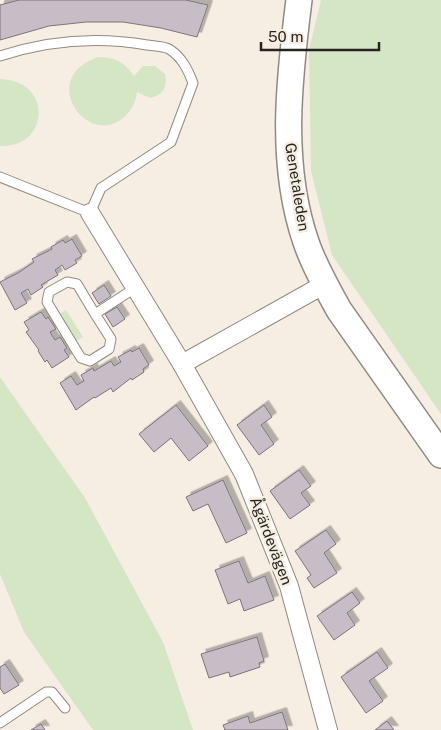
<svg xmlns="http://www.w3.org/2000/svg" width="441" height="730" font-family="'Public Sans',sans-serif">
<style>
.green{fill:#d5e6c4}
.building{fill:#c7bdc7;stroke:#7c737d;filter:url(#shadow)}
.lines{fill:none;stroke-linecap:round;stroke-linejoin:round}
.lane-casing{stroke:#918a7f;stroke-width:11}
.street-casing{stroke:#918a7f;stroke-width:20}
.secondary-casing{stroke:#918a7f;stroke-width:28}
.lane{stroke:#fff;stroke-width:9}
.street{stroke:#fff;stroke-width:18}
.secondary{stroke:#fff;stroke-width:25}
.labels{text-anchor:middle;stroke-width:5;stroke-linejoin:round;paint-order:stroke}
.street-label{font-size:15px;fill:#272420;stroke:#f6eee2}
</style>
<defs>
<filter id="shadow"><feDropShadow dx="4.5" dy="-4.5" stdDeviation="0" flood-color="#0004"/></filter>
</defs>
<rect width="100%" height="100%" fill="#f6eee2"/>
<g class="green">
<path d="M 321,0 L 441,0 L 441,414 L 332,255 L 311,171 L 309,50 Z"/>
<path d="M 98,57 C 114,57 125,62 134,76 L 143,66 L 155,66 L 165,74 C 168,87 163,95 150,98 L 137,92 C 136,103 131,111 123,118 C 87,148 37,78 98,57 Z"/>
<path d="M 0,79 C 53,80 50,148 0,146 Z"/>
<path d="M 66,310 L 83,337 L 75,342 L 58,315 Z"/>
<path d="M 0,377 L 85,498 L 163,642 L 193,730 L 93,730 L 24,632 L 0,574 Z"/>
</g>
<g class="building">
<path d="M 19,0 L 186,0 L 208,5 L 197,37 L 161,28 L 123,22 L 86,22 L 49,26 L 0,40 L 0,5 Z"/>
<path d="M 72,239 L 82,256 L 75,260 L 77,263 L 65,270 L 62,265 L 55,270 L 58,275 L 41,285 L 43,287 L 31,295 L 28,289 L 21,293 L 27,303 L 15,310 L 0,282 L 18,273 L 34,262 L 32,259 L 52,249 L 51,247 L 63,240 L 65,243 Z"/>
<path d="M 104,285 L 111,296 L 99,304 L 92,293 Z"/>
<path d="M 117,307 L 125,319 L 113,327 L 105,314 Z"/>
<path d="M 41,312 L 46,319 L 48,317 L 56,329 L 50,332 L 55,340 L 60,337 L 67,348 L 64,350 L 69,357 L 52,368 L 47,360 L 45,362 L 38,351 L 39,350 L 26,332 L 29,330 L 24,322 Z"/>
<path d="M 139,348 L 149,365 L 143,369 L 144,372 L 132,380 L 131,378 L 113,392 L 111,388 L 95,398 L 94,397 L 76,410 L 60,383 L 71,376 L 77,385 L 84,381 L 81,375 L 93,368 L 94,371 L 111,361 L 114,366 L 121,362 L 118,357 L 131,350 L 132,352 Z"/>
<path d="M 176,405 L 208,446 L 189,461 L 171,438 L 154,452 L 139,434 Z"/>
<path d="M 264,405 L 272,417 L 261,425 L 274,444 L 259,455 L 237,425 Z"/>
<path d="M 299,470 L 311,486 L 301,493 L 310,505 L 290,519 L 270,491 Z"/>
<path d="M 223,480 L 247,533 L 226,543 L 208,504 L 193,511 L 186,497 Z"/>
<path d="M 326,530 L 336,544 L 324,553 L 337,573 L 314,588 L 307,578 L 311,575 L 295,551 Z"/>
<path d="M 239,561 L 248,583 L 265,576 L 274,600 L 244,611 L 240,599 L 228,604 L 215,570 Z"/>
<path d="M 352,592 L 360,603 L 347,613 L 355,625 L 334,640 L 317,616 Z"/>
<path d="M 257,637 L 264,661 L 259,663 L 260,667 L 230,677 L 229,672 L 209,678 L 201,654 Z"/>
<path d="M 377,652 L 388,668 L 369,681 L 383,701 L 366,713 L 341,677 Z"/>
<path d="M 5,664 L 19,685 L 4,694 L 0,688 L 0,667 Z"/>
<path d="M 282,712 L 288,730 L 225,730 L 223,725 L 248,716 L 250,723 Z"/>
<path d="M 387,721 L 394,730 L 375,730 Z"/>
<path d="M 41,724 L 45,730 L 31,730 Z"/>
</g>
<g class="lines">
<g class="lane-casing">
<g id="lane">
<path d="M 0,56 C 49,40 96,36 147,45 C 153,46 164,46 169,49 C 182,57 188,70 193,83 L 171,142 L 101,188 L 90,213 L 0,177"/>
<path d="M 95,314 L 77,284 L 67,282 L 49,292 L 47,302 L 81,358 L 90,361 L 109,349 L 111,339 L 95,314 L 135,288"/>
<path d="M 0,723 L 46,692 L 52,692 L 65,708"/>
</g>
</g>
<g class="street-casing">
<g id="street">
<path d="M 90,213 L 182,364 L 244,474 L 289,586 L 328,730"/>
<path d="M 182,364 L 325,284"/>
</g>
</g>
<g class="secondary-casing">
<path id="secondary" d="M 299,0 C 289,79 279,164 306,242 C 314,266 327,288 339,310 L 441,455"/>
</g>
<use href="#lane" class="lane"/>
<use href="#street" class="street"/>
<use href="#secondary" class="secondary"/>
</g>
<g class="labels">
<g class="street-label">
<text transform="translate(297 187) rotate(81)" y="5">Genetaleden</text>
<text transform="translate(271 541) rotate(69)" y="5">Ågärdevägen</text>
</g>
</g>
<path d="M261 42v8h118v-8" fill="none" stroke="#272420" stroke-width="2.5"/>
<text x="268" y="42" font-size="15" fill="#272420" stroke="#f6eee2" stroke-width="4" paint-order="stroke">50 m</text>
</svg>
